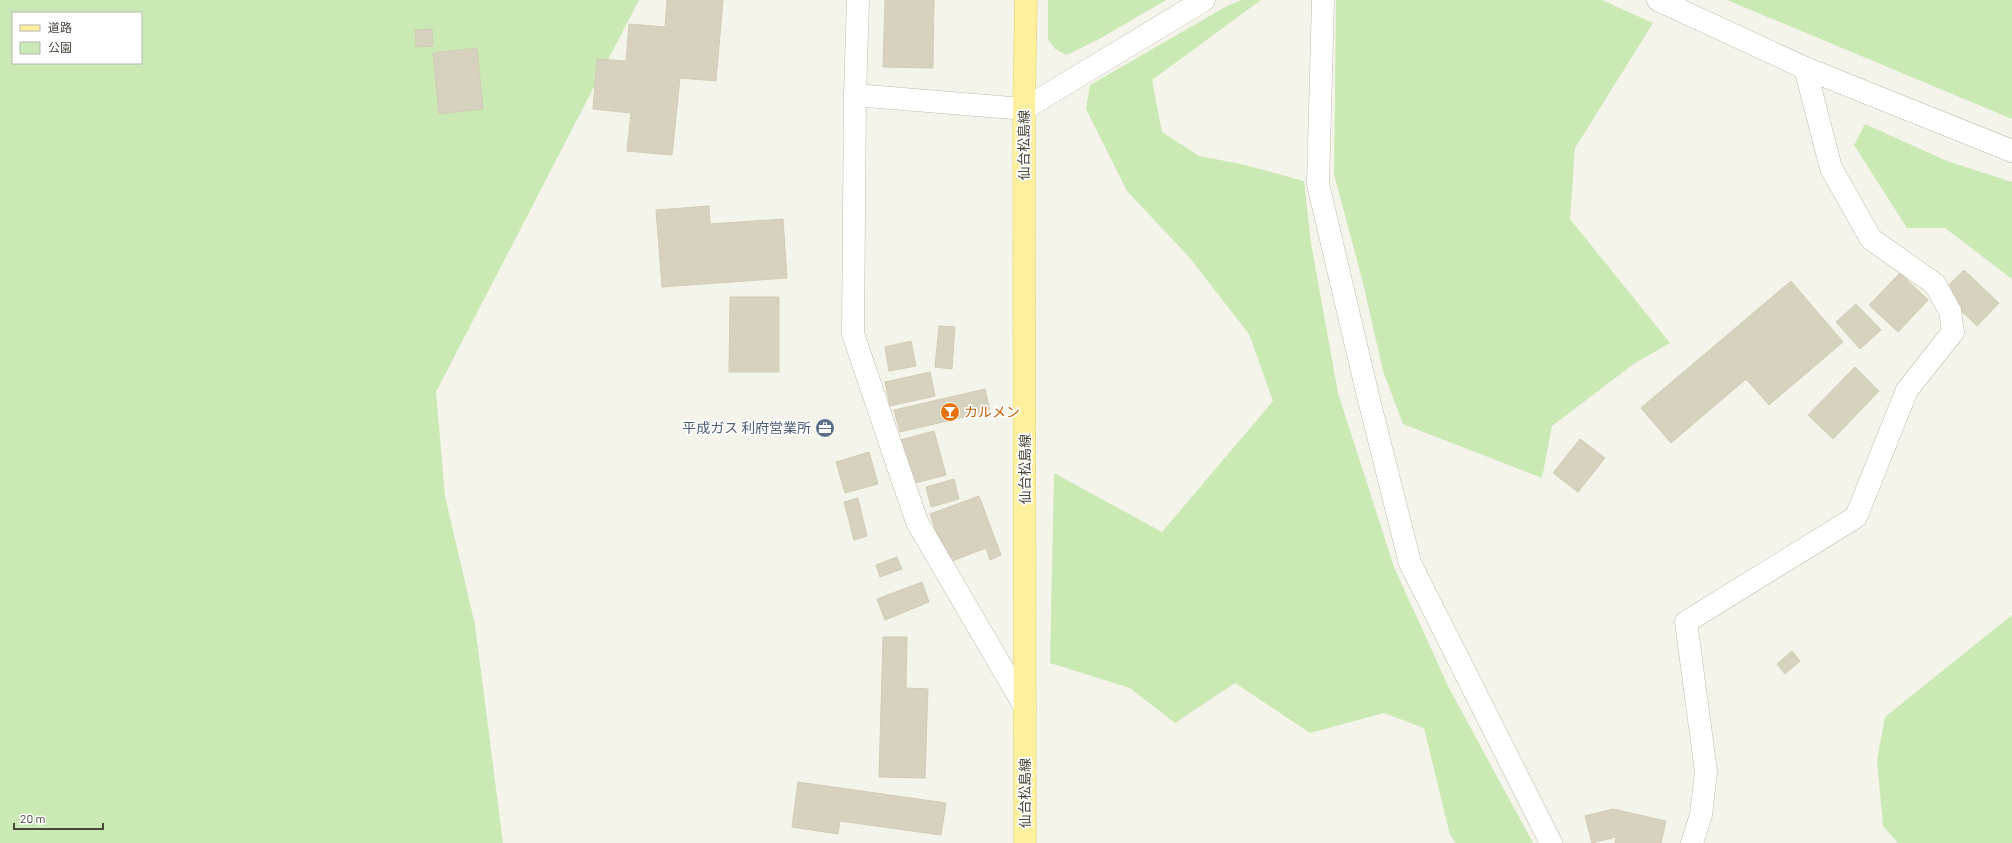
<svg xmlns="http://www.w3.org/2000/svg" width="2012" height="843" font-family="Barlow,'Noto Sans JP',sans-serif">
<style>
.green{fill:#cae9b5;fill-rule:evenodd}
.building{fill:#d7d2c0;stroke:#d2cbb4}
.lines{fill:none;stroke-linecap:round;stroke-linejoin:round}
.minor-casing{stroke:#c1bdad;stroke-width:23}
.tertiary-casing{stroke:#c1bdad;stroke-width:23}
.primary-casing{stroke:#e4d26b;stroke-width:23}
.minor{stroke:#fff;stroke-width:22}
.tertiary{stroke:#fff;stroke-width:22}
.primary{stroke:#fef09c;stroke-width:22}
.labels{text-anchor:middle;stroke-width:3.5;stroke-linejoin:round;paint-order:stroke}
.street-label{font-size:14px;fill:#4a4639;stroke:#fff}
.food-label{font-size:14px;fill:#c56008;stroke:#fff;text-anchor:start}
.service-label{font-size:14px;fill:#4e5e75;stroke:#fff;text-anchor:end}
</style>
<rect width="100%" height="100%" fill="#f5f4eb"/>
<g class="green">
<path d="M 0,0 L 639,0 L 436,392 L 445,496 L 475,625 L 503,843 L 0,843 ZM 13,13 L 141,13 L 141,63 L 13,63 Z"/>
<path d="M 1048,0 L 1166,0 L 1101,38 L 1067,55 L 1055,49 L 1048,39 Z"/>
<path d="M 1242,0 L 1261,0 L 1152,80 L 1162,132 L 1199,156 L 1241,164 L 1304,181 L 1311,243 L 1338,393 L 1394,567 L 1449,688 L 1533,843 L 1456,843 L 1450,835 L 1424,728 L 1384,713 L 1310,733 L 1235,683 L 1175,723 L 1130,688 L 1050,663 L 1054,473 L 1162,532 L 1273,401 L 1249,334 L 1189,257 L 1127,191 L 1086,109 L 1090,85 L 1227,6 Z"/>
<path d="M 1336,0 L 1602,0 L 1653,23 L 1575,148 L 1570,219 L 1670,343 L 1635,363 L 1552,426 L 1542,478 L 1403,424 L 1383,371 L 1363,283 L 1334,174 Z"/>
<path d="M 1727,0 L 2012,0 L 2012,119 Z"/>
<path d="M 1865,124 L 1947,161 L 2012,182 L 2012,279 L 1945,228 L 1907,228 L 1854,145 Z"/>
<path d="M 2012,615 L 2012,843 L 1898,843 L 1883,826 L 1877,760 L 1885,717 Z"/>
</g>
<g class="building">
<path d="M 667,0 L 723,0 L 716,81 L 680,78 L 672,155 L 627,151 L 631,113 L 593,109 L 597,59 L 626,61 L 629,24 L 665,27 Z"/>
<path d="M 885,0 L 934,0 L 933,68 L 883,67 Z"/>
<path d="M 432,29 L 433,46 L 416,47 L 415,30 Z"/>
<path d="M 477,48 L 483,109 L 439,114 L 433,53 Z"/>
<path d="M 709,206 L 710,224 L 783,219 L 787,278 L 662,287 L 656,210 Z"/>
<path d="M 1964,270 L 1999,303 L 1977,326 L 1942,292 Z"/>
<path d="M 1900,273 L 1928,300 L 1898,332 L 1869,305 Z"/>
<path d="M 1791,281 L 1843,342 L 1769,405 L 1746,379 L 1671,443 L 1641,408 Z"/>
<path d="M 730,297 L 779,297 L 779,372 L 729,372 Z"/>
<path d="M 1856,304 L 1881,330 L 1860,349 L 1836,322 Z"/>
<path d="M 939,326 L 955,327 L 952,369 L 935,367 Z"/>
<path d="M 911,341 L 916,366 L 889,371 L 885,347 Z"/>
<path d="M 1855,367 L 1879,391 L 1833,439 L 1808,415 Z"/>
<path d="M 930,372 L 935,396 L 890,406 L 885,382 Z"/>
<path d="M 985,389 L 990,411 L 900,432 L 894,410 Z"/>
<path d="M 934,431 L 946,475 L 911,484 L 900,440 Z"/>
<path d="M 1580,439 L 1605,458 L 1578,492 L 1553,473 Z"/>
<path d="M 869,452 L 878,484 L 845,493 L 836,462 Z"/>
<path d="M 954,479 L 959,499 L 931,507 L 926,487 Z"/>
<path d="M 979,496 L 1001,555 L 990,560 L 986,548 L 947,563 L 930,514 Z"/>
<path d="M 858,498 L 867,536 L 854,540 L 844,502 Z"/>
<path d="M 897,557 L 902,569 L 880,577 L 876,565 Z"/>
<path d="M 922,582 L 929,602 L 885,620 L 877,599 Z"/>
<path d="M 883,637 L 907,637 L 906,688 L 928,689 L 925,778 L 879,777 Z"/>
<path d="M 1792,651 L 1800,661 L 1785,674 L 1777,664 Z"/>
<path d="M 798,782 L 946,803 L 941,835 L 840,821 L 838,834 L 792,827 Z"/>
<path d="M 1613,809 L 1666,821 L 1661,843 L 1615,843 L 1616,837 L 1592,843 L 1585,816 Z"/>
</g>
<g class="lines">
<g class="minor-casing">
<g id="minor">
<path d="M 858,0 L 855,95 L 853,334 L 917,522 L 1025,707"/>
<path d="M 1323,0 L 1318,184 L 1368,396 L 1410,563 L 1551,843"/>
<path d="M 855,95 L 1024,109"/>
<path d="M 1692,843 L 1701,815 L 1706,772 L 1686,622 L 1856,517 L 1907,390 L 1953,332 L 1950,311 L 1935,284 L 1871,239 L 1831,168 L 1805,68"/>
</g>
</g>
<g class="tertiary-casing">
<g id="tertiary">
<path d="M 1658,0 L 1805,68 L 2012,151"/>
<path d="M 1024,109 L 1204,0"/>
</g>
</g>
<g class="primary-casing">
<path id="primary" d="M 1025,843 L 1024,109 L 1026,0"/>
</g>
<use href="#minor" class="minor"/>
<use href="#tertiary" class="tertiary"/>
<use href="#primary" class="primary"/>
</g>
<defs>
<g id="bar-disc" transform="scale(1)"><circle r="9.5" fill="#e8710a" stroke="#fff"/><path d="M-6-5H6L.8 .8V4.5H3.5V6h-7V4.5H-.8V.8Z" fill="#fff"/></g>
<g id="office-disc" transform="scale(1)"><circle r="9.5" fill="#5c6f8a" stroke="#fff"/><path d="M-6-3h4V-5.5h4V-3h4V5H-6ZM-1-4.5V-3h2v-1.5ZM-6 0V1H6V0Z" fill="#fff"/></g>
</defs>
<g fill-rule="evenodd">
<use href="#bar-disc" x="950" y="412"/>
<use href="#office-disc" x="825" y="428"/>
</g>
<g class="labels">
<g class="street-label">
<text transform="translate(1024 145) rotate(-90)" y="5">仙台松島線</text>
<text transform="translate(1025 469) rotate(-90)" y="5">仙台松島線</text>
<text transform="translate(1025 793) rotate(-90)" y="5">仙台松島線</text>
</g>
<g class="food-label">
<text x="964" y="417">カルメン</text>
</g>
<g class="service-label">
<text x="811" y="433">平成ガス 利府営業所</text>
</g>
</g>
<rect x="12" y="12" width="130" height="52" fill="#ffffff" stroke="#b7b5b0"/>
<rect x="20" y="25" width="20" height="6" fill="#fef09c" stroke="#b7b5b0"/>
<text x="48" y="32" font-size="12" fill="#4a4639">道路</text>
<rect x="20" y="42" width="20" height="12" fill="#cae9b5" stroke="#b7b5b0"/>
<text x="48" y="52" font-size="12" fill="#4a4639">公園</text>
<path d="M14 823v6h89v-6" fill="none" stroke="#4a4639" stroke-width="2"/>
<text x="20" y="823" font-size="12" fill="#4a4639" stroke="#ffffff" stroke-width="3" paint-order="stroke">20 m</text>
</svg>
